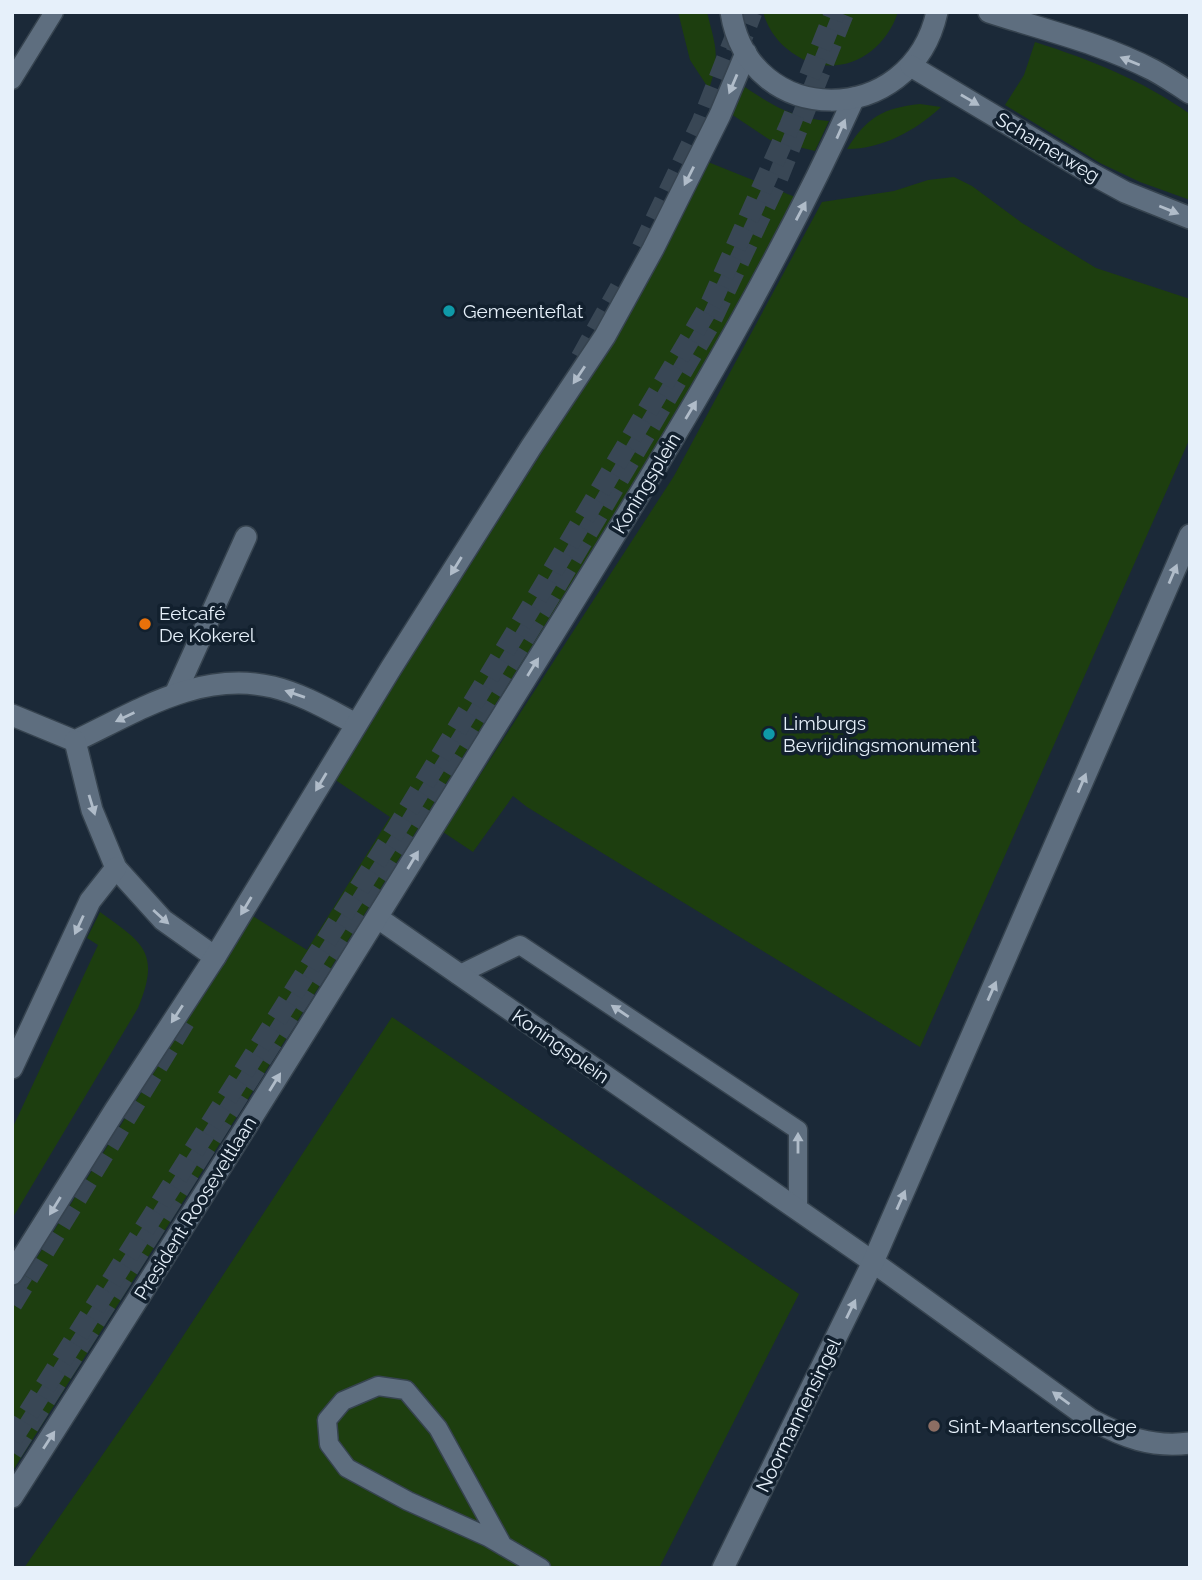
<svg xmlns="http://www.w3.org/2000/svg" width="1202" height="1580" font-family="Raleway,sans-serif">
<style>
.green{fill:#1d3e0f}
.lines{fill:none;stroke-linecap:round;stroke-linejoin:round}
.trunk-tunnel{stroke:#394755;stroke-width:21;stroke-dasharray:21 10;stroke-linecap:butt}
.motorway-tunnel{stroke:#394755;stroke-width:21;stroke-dasharray:21 10;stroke-linecap:butt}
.service-casing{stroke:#36434f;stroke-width:21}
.minor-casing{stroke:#36434f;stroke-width:24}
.tertiary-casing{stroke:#36434f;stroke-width:24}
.service{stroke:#5e6e7f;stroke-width:18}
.minor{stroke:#5e6e7f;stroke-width:21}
.tertiary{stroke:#5e6e7f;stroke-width:21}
.oneway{fill:#b0bcc9}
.culture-dot{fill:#0f9aa8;stroke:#12202e;stroke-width:2.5}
.food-dot{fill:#e8710a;stroke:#12202e;stroke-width:2.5}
.education-dot{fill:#8d6e63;stroke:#12202e;stroke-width:2.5}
.labels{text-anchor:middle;stroke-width:7;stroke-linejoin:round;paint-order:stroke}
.street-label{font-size:19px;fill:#e6f0fa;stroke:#12202e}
.poi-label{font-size:19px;fill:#e6f0fa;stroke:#12202e;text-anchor:start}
</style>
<rect width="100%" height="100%" fill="#1b2938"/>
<g class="green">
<path d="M 678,12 L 707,12 C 715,45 721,55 709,89 L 690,60 Z"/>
<path d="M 763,12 L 898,12 C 882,61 828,84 786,48 C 775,39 767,26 763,12 Z"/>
<path d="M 1035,42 C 1091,60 1142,80 1190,114 L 1190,200 L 1140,182 L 1100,163 L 1005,105 L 1024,75 Z"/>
<path d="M 745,87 C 774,107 794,118 829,121 L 815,151 L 770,140 L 731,114 Z"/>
<path d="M 920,104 L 941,107 C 915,131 882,149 847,149 C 867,117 883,108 920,104 Z"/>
<path d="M 708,162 L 795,197 L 723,340 L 327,974 L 12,1472 L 12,1297 L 253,916 L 307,950 L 390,817 L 334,779 L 629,315 Z"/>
<path d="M 954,177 L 972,186 L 1022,223 L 1096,268 L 1190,299 L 1190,438 L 920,1047 L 527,807 L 513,796 L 473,852 L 443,832 L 674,476 L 822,202 L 894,191 L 928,180 Z"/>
<path d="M 100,912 C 143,943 161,952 138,1008 L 12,1219 L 12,1129 L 98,945 L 87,938 Z"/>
<path d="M 392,1017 L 799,1294 L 659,1568 L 24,1568 L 153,1382 Z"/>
</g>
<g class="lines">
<g class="trunk-tunnel">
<path d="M 642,248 L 702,122 L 745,12"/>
<path d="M 581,358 L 620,288"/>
<path d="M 12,1292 L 33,1258"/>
<path d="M 12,1452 L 398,844 L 550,596 L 708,327 L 775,185 L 844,12"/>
</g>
<g class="motorway-tunnel">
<path d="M 736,53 L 752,12"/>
<path d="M 12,1304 L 188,1016"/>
<path d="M 12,1439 L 396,830 L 539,594 L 711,303 L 790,125 L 835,12"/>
</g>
<g class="service-casing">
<g id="service">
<path d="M 12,80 L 54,12"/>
<path d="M 458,975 L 520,945 L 798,1130 L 798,1211"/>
<path d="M 503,1546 L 438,1428 L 406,1390 L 378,1386 L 343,1401 L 327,1420 L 329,1444 L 347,1468 L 408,1501 L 488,1537 L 541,1568"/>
</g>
</g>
<g class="minor-casing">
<g id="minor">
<path d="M 176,692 L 246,537"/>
<path d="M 12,715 L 75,741 C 138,711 200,670 273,687 C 302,694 329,710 356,724"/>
<path d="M 75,741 L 92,810 L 116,868 L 163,920 L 215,957"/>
<path d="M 378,918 L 873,1262 L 1090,1419 C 1124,1437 1151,1448 1190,1443"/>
<path d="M 12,1068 L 90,901 L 116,868"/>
<path d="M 12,1274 L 115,1110 L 215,957 L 391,668 L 531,447 L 605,336 L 653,249 L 720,115 L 746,53"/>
<path d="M 12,1497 C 173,1246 330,993 488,739 C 618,530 752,323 854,98"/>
<path d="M 723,1568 L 873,1262 L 1190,535"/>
</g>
</g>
<g class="tertiary-casing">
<g id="tertiary">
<path d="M 731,12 C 749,129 911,130 937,12"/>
<path d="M 989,12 C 1044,30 1101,43 1153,70 C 1166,77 1178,85 1190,93"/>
<path d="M 911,66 L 1090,173 L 1125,192 L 1190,218"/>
</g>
</g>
<use href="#service" class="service"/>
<use href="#minor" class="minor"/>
<use href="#tertiary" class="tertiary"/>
</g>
<defs><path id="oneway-solid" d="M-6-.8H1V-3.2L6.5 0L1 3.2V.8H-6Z" transform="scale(1.75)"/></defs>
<g class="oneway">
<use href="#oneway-solid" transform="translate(1130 61) rotate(-158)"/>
<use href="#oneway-solid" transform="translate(733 84) rotate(113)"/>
<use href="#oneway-solid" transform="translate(970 100) rotate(30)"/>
<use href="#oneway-solid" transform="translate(841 129) rotate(-66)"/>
<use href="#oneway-solid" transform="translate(689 176) rotate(117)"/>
<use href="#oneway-solid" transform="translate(1169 210) rotate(22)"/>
<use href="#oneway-solid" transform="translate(801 211) rotate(-62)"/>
<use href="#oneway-solid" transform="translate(579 375) rotate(124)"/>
<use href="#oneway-solid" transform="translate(691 410) rotate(-59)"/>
<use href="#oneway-solid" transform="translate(456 566) rotate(122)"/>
<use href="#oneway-solid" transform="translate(1173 574) rotate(-67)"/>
<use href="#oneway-solid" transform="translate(533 667) rotate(-58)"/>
<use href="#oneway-solid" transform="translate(295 694) rotate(-161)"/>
<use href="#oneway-solid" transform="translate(125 717) rotate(154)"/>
<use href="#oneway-solid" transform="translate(321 782) rotate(121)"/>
<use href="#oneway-solid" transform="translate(1082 783) rotate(-67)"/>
<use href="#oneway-solid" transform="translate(92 805) rotate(73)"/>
<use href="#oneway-solid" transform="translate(413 860) rotate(-59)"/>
<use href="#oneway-solid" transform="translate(246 906) rotate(121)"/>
<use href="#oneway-solid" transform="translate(161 917) rotate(42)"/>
<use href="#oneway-solid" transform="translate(79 925) rotate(115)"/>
<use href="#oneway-solid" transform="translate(992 991) rotate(-66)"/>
<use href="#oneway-solid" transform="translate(620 1011) rotate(-146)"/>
<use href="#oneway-solid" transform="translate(177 1014) rotate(123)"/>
<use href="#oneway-solid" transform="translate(275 1082) rotate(-58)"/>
<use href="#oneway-solid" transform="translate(798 1143) rotate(-90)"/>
<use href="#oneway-solid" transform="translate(901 1200) rotate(-66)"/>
<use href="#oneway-solid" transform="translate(55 1206) rotate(122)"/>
<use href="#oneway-solid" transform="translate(851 1309) rotate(-64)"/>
<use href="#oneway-solid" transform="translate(1061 1398) rotate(-144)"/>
<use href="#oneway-solid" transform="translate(49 1440) rotate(-57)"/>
</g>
<g class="culture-dot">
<circle cx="449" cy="311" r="7"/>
<circle cx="769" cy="734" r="7"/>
</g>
<circle class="food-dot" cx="145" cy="624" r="7"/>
<circle class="education-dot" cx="934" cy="1426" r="7"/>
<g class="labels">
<g class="street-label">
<text transform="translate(1048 147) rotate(31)" y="7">Scharnerweg</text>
<text transform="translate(646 483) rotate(-59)" y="7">Koningsplein</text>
<text transform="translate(561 1046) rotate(35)" y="7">Koningsplein</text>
<text transform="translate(195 1208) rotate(-58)" y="7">President Rooseveltlaan</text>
<text transform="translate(798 1415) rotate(-64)" y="7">Noormannensingel</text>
</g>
<g class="poi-label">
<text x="463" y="318">Gemeenteflat</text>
<text x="159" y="620">Eetcafé<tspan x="159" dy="22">De Kokerel</tspan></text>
<text x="783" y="730">Limburgs<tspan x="783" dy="22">Bevrijdingsmonument</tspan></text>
<text x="948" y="1433">Sint-Maartenscollege</text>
</g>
</g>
<rect width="1202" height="1580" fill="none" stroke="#e6f0fa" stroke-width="28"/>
</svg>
